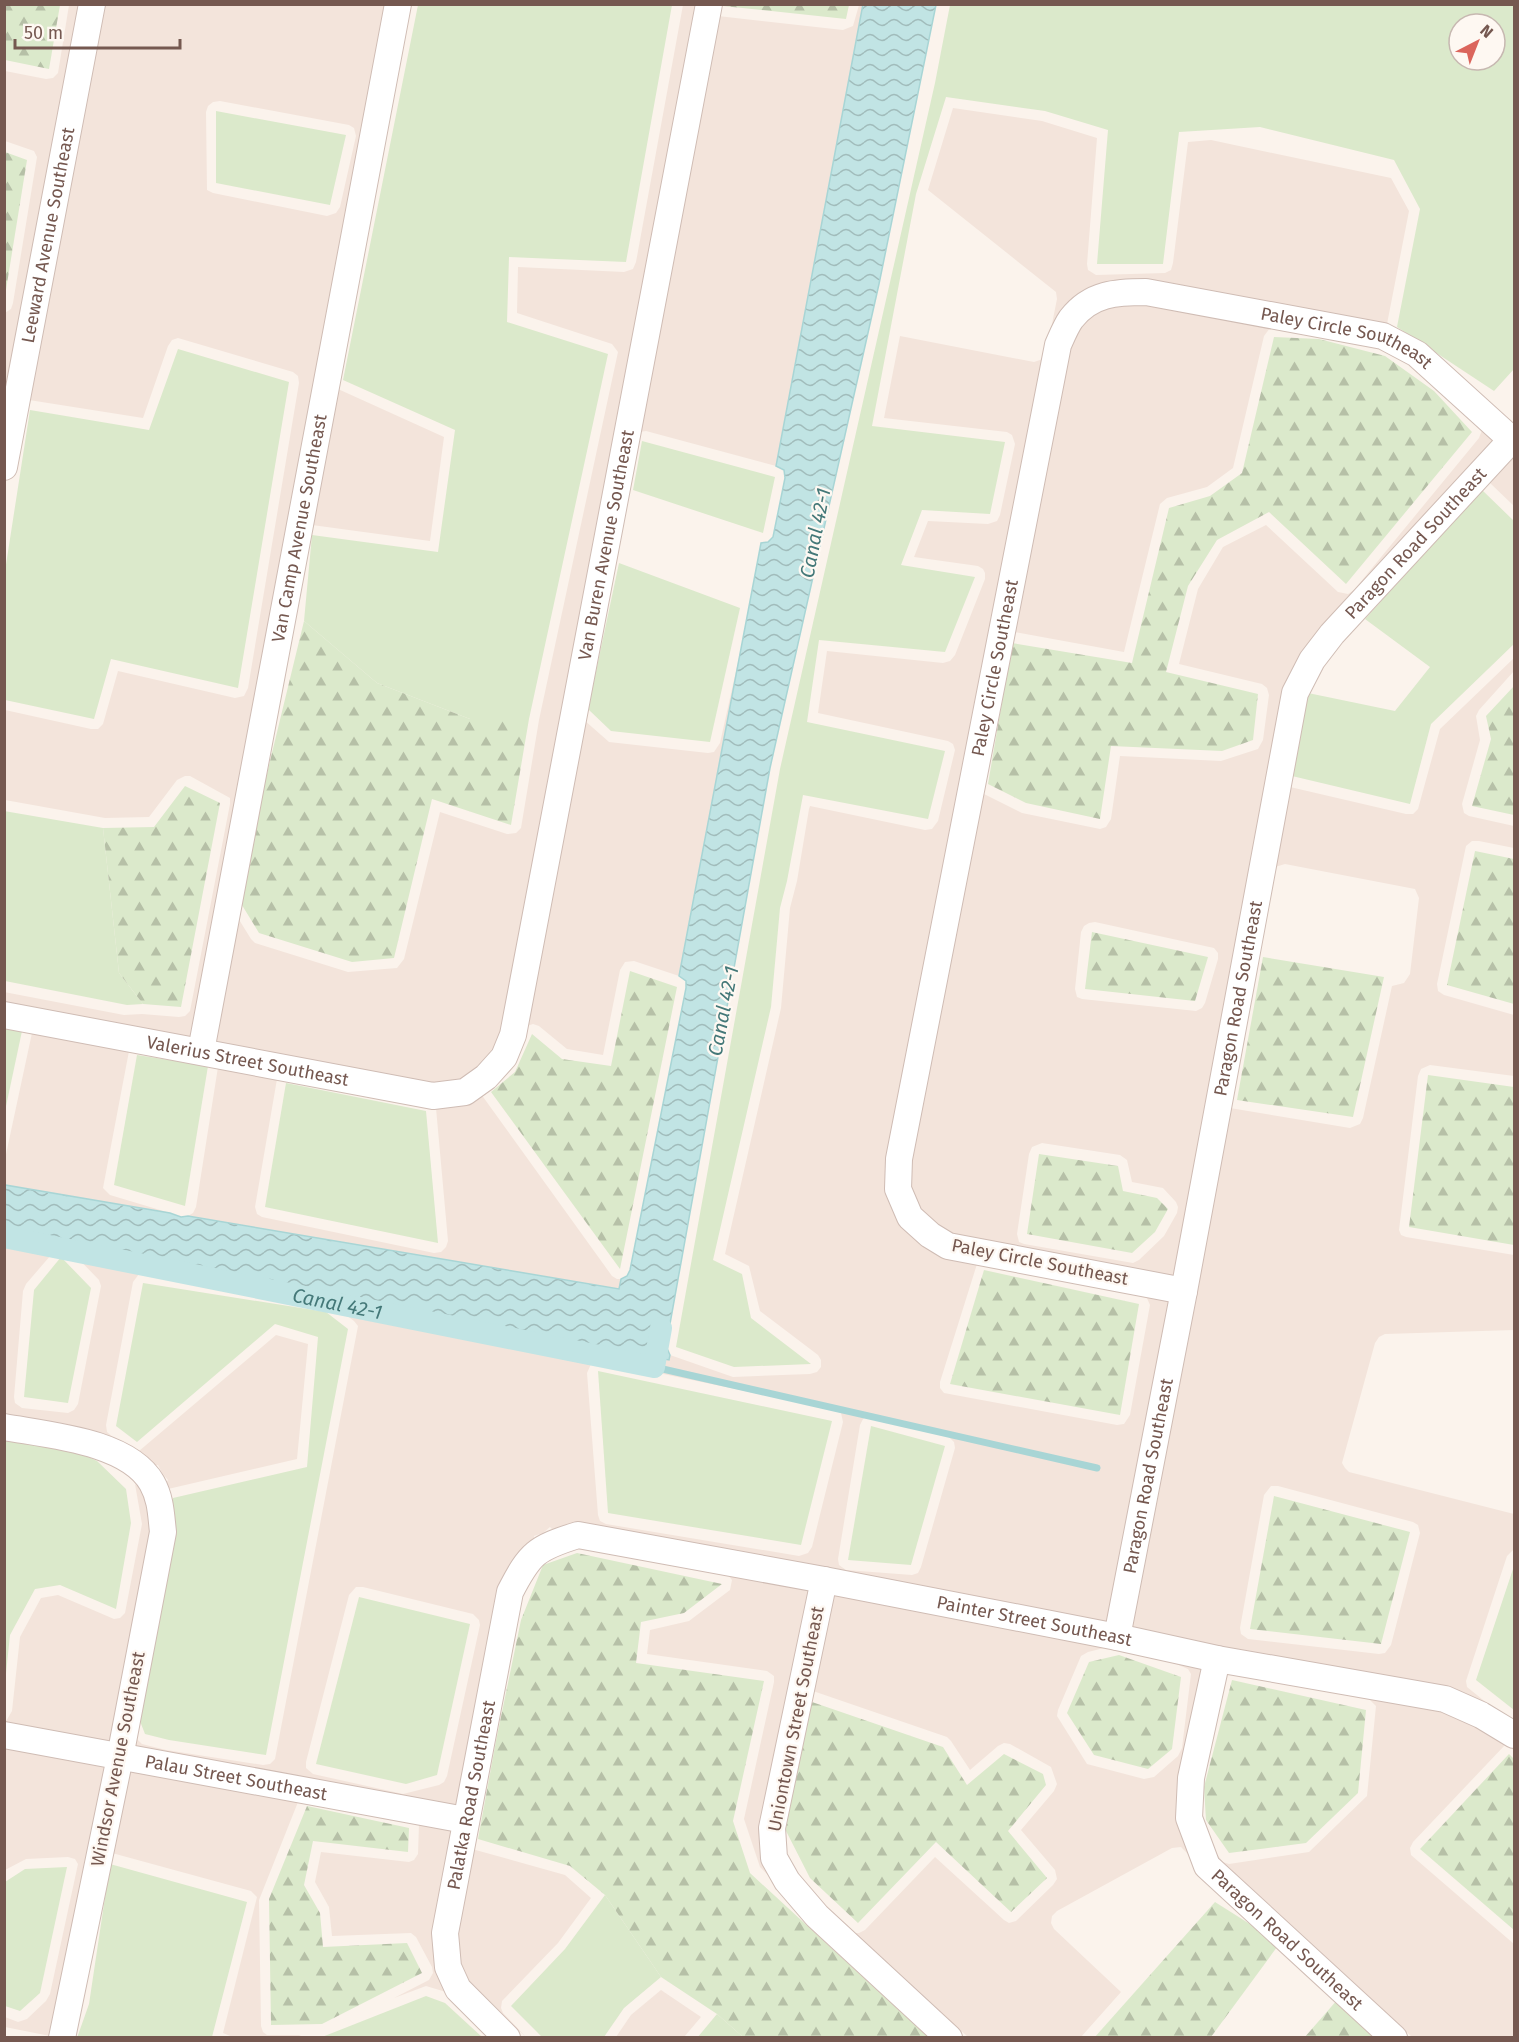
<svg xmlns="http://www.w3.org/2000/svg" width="1519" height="2042" font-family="'Fira Sans',sans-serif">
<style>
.residential{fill:#f3e4db;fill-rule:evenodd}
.grass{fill:#dbe9cb;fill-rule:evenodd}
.forest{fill:url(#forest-firs)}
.water{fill:url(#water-waves);stroke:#a8d5d5;stroke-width:1.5}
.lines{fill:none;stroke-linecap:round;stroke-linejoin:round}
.stream{stroke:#a8d5d5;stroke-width:7}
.canal{stroke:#c1e4e4;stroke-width:22}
.minor-casing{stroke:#cfbcb4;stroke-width:28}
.minor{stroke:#fff;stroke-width:26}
.labels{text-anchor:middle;stroke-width:4.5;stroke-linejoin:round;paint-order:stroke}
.street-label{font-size:18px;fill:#755850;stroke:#fef8f2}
.water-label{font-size:20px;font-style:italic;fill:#447878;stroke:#fef8f2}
</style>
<defs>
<pattern id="forest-firs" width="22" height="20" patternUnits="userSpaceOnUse" patternTransform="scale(1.5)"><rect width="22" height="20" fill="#dbe9cb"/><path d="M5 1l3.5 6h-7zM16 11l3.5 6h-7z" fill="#b6c0a7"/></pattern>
<pattern id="water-waves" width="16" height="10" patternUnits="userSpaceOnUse" patternTransform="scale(1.5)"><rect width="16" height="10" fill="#c1e4e4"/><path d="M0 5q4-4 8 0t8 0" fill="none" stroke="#a1bcbb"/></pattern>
</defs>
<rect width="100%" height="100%" fill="#fbf3ec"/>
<g class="residential">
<path d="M 69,5 L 80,5 L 5,404 L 5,313 L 11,309 L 13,303 L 37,157 L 34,151 L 5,141 L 5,71 L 46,79 L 53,78 L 58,73 Z"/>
<path d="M 104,5 L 386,5 L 191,1037 L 5,1002 L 4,992 L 124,1015 L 142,1014 L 179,1017 L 185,1016 L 190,1011 L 230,804 L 230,798 L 190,776 L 185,776 L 177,780 L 149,817 L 105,818 L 5,800 L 5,710 L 91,729 L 98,729 L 103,724 L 118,671 L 235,698 L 244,696 L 248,688 L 299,383 L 298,376 L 293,372 L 178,338 L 172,340 L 168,346 L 143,418 L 29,400 ZM 220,101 L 349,125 L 354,128 L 356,136 L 340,207 L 336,213 L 327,216 L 213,193 L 207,190 L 206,112 L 208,106 L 213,102 Z"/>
<path d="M 683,5 L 696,5 L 501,1033 L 494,1051 L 478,1068 L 462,1080 L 434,1083 L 214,1041 L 238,918 L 251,939 L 255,943 L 348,972 L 397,968 L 404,959 L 440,812 L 507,834 L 516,833 L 521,828 L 539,720 L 618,352 L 612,344 L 517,313 L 518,267 L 624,272 L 633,269 L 636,262 Z"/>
<path d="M 859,5 L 863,5 L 776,466 L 646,431 L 640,432 L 718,16 L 843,30 L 853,26 Z"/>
<path d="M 953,108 L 1042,121 L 1097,138 L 1087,264 L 1088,270 L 1096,275 L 1165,273 L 1171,270 L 1173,263 L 1188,142 L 1211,140 L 1391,178 L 1409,211 L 1387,324 L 1149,280 L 1115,280 L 1079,296 L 1050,334 L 1057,299 L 1056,292 L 928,190 Z"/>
<path d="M 1143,304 L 1270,328 L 1264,336 L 1233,468 L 1207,487 L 1167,498 L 1160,504 L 1124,652 L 1014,632 L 1070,347 L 1081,325 L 1093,314 L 1115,305 Z"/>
<path d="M 900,336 L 1034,362 L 1043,359 L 886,1191 L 977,1264 L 940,1382 L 940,1388 L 944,1393 L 1117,1425 L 1124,1424 L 1130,1415 L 1150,1305 L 1146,1296 L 1170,1301 L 1108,1622 L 838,1569 L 553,1530 L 550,1527 L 543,1533 L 534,1536 L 534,1540 L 517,1555 L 498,1591 L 456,1806 L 134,1746 L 135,1737 L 142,1744 L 166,1750 L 263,1765 L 270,1764 L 275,1759 L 358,1326 L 354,1321 L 329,1302 L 145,1272 L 139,1274 L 133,1282 L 106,1425 L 107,1432 L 114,1438 L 102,1433 L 5,1414 L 4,1240 L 57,1248 L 26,1284 L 23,1291 L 14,1397 L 15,1403 L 22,1408 L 68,1413 L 74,1410 L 78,1404 L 101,1286 L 99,1280 L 70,1250 L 669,1359 L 670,1355 L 733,1377 L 810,1374 L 817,1372 L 821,1367 L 821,1360 L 818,1355 L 760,1311 L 749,1266 L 725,1254 L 781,1008 L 790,908 L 797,881 L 809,809 L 810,806 L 925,830 L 932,829 L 938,821 L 955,750 L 953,744 L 948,741 L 818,713 L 827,651 L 943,663 L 950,661 L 955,655 L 985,579 L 985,573 L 983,569 L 978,566 L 914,557 L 928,521 L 988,524 L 997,521 L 1000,515 L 1015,444 L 1012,435 L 1007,432 L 884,418 ZM 601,1361 L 836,1410 L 841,1413 L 843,1422 L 812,1547 L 808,1553 L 799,1556 L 606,1524 L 600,1521 L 598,1515 L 587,1373 L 591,1364 ZM 874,1415 L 948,1436 L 954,1442 L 955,1448 L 921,1567 L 918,1573 L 912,1575 L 846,1570 L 839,1565 L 838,1559 L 860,1425 L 863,1419 L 868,1416 ZM 356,1587 L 363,1587 L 473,1614 L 479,1620 L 480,1625 L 447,1776 L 444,1782 L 439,1785 L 403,1794 L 313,1774 L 306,1768 L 306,1762 L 349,1595 Z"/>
<path d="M 338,389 L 444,437 L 430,541 L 312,525 Z"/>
<path d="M 1482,430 L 1495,442 L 1302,656 L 1175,1276 L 954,1234 L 938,1225 L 921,1209 L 910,1186 L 911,1159 L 982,793 L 1022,813 L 1100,829 L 1106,827 L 1111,819 L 1120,756 L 1221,761 L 1258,749 L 1263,740 L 1269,695 L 1267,688 L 1262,684 L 1179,664 L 1198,589 L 1223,547 L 1266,525 L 1338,592 L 1348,594 L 1354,590 L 1479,438 ZM 1095,922 L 1214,948 L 1218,953 L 1218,959 L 1205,1003 L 1202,1008 L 1196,1011 L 1082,999 L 1077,997 L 1075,989 L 1081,932 L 1084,926 L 1089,923 ZM 1042,1143 L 1120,1155 L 1127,1160 L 1132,1182 L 1163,1188 L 1176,1202 L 1178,1207 L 1177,1213 L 1164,1236 L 1139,1260 L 1133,1263 L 1024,1244 L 1019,1242 L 1017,1234 L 1029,1154 L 1032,1147 Z"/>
<path d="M 1514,454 L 1514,506 L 1489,482 Z"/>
<path d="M 742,644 L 679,976 L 634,961 L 625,962 L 620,970 L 603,1055 L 567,1049 L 539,1026 L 533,1024 L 527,1026 L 584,720 L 609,742 L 708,753 L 714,752 L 720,743 Z"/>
<path d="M 1514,658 L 1514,671 L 1479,710 L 1476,716 L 1480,740 L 1462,804 L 1464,813 L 1469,816 L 1514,826 L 1514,848 L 1479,841 L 1472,841 L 1466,846 L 1437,984 L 1438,991 L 1444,995 L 1514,1015 L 1514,1076 L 1430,1065 L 1421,1069 L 1418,1076 L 1399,1230 L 1401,1235 L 1406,1237 L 1514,1255 L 1514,1330 L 1385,1334 L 1379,1337 L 1375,1343 L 1342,1463 L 1345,1468 L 1349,1472 L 1514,1514 L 1514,1549 L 1507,1556 L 1466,1681 L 1467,1687 L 1493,1708 L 1449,1687 L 1220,1647 L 1131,1627 L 1199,1281 L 1230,1108 L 1350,1128 L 1360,1124 L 1363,1118 L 1392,986 L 1404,983 L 1410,974 L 1419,898 L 1415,889 L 1285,864 L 1275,867 L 1290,787 L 1406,814 L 1413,814 L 1418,809 L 1440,729 ZM 1271,1486 L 1278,1486 L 1413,1522 L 1418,1525 L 1420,1533 L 1391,1645 L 1385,1653 L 1379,1654 L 1248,1639 L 1241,1634 L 1240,1628 L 1264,1495 Z"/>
<path d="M 32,1033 L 129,1051 L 103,1188 L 110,1195 L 170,1213 L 5,1185 L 5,1159 Z"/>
<path d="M 218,1067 L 277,1079 L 255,1207 L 257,1214 L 262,1217 L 434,1253 L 441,1252 L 446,1247 L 448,1241 L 436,1108 L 481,1094 L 612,1276 L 617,1279 L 621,1279 L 619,1289 L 188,1216 L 193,1213 L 196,1207 Z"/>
<path d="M 276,1335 L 308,1344 L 297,1459 L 168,1489 L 166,1483 L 168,1480 L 162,1473 L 158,1465 L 154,1466 L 139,1451 Z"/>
<path d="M 135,1484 L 141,1489 L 149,1507 L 151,1533 L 110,1742 L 5,1723 L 12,1711 L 20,1637 L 41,1598 L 58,1595 L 114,1619 L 120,1618 L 125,1613 L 142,1524 Z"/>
<path d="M 728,1575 L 810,1590 L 769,1876 L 760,1867 L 744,1819 L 774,1682 L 774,1676 L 767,1671 L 647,1654 L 650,1630 L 689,1621 L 730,1590 L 732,1580 Z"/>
<path d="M 833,1594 L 1103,1647 L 1104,1648 L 1088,1652 L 1081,1656 L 1058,1710 L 1057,1716 L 1087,1764 L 1144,1779 L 1154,1777 L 1178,1756 L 1182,1748 L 1191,1674 L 1188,1669 L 1167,1660 L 1203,1668 L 1179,1777 L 1176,1819 L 1190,1856 L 1181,1847 L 1172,1848 L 1057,1911 L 1052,1916 L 1051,1923 L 1054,1929 L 1121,1992 L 1081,2037 L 968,2037 L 854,1933 L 859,1933 L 865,1930 L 935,1857 L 1004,1920 L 1009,1923 L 1016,1921 L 1053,1885 L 1057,1879 L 1055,1870 L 1021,1830 L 1054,1791 L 1057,1784 L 1051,1767 L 1010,1744 L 1004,1743 L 998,1746 L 970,1770 L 951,1741 L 947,1737 L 813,1691 Z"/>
<path d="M 1338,1693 L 1441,1711 L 1474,1726 L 1505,1745 L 1413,1842 L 1410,1848 L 1411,1855 L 1514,1944 L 1514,2037 L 1412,2037 L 1218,1858 L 1216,1853 L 1223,1862 L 1229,1864 L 1309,1852 L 1367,1796 L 1376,1706 L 1369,1699 Z"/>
<path d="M 5,1748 L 105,1766 L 50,2036 L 5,2027 L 5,2017 L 18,2022 L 27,2019 L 46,2001 L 50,1994 L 78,1864 L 75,1859 L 68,1857 L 26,1859 L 5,1870 Z"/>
<path d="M 129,1771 L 298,1802 L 259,1900 L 261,2026 L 263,2032 L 267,2035 L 301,2035 L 295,2038 L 235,2038 L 223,2033 L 257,1897 L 251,1891 L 112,1853 Z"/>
<path d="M 419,1824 L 451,1831 L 433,1935 L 446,1992 L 426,1986 L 394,1998 L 429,1980 L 433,1973 L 432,1967 L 416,1937 L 411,1933 L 332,1936 L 329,1907 L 315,1882 L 321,1852 L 409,1862 L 414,1860 L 418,1854 Z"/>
<path d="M 472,1849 L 565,1875 L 591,1898 L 558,1943 L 502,2001 L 501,2008 L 503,2013 L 526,2037 L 486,2000 L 469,1981 L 459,1962 L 457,1932 Z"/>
<path d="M 661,1990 L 701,2017 L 684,2037 L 616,2037 L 631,2015 Z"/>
</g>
<g class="grass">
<path d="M 418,5 L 672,5 L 626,262 L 509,257 L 507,322 L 608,354 L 529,719 L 470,719 L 377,683 L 304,621 L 312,535 L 438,552 L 455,430 L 343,380 Z"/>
<path d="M 950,5 L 1514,5 L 1514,369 L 1494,391 L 1397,327 L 1420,209 L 1394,160 L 1260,127 L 1179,132 L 1163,264 L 1097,264 L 1108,130 L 1045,111 L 946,97 L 916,194 L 872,426 L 1005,442 L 990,514 L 922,510 L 901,565 L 975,577 L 945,652 L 819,640 L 807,722 L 945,751 L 928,819 L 803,795 L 787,881 L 780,908 L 771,1007 L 713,1260 L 742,1274 L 751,1318 L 811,1364 L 734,1367 L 676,1347 L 780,769 L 935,83 ZM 1459,24 L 1495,24 L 1495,60 L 1459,60 Z"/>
<path d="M 216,111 L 346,135 L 330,205 L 216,183 Z"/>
<path d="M 178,349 L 289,382 L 238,688 L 111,659 L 94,719 L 5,700 L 5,571 L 30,410 L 149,430 Z"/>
<path d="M 642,441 L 775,477 L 763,533 L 633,490 Z"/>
<path d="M 1482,490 L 1514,521 L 1514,644 L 1431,724 L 1410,804 L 1292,776 L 1308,693 L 1395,711 L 1430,667 L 1365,619 Z"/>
<path d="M 619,563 L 740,608 L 710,742 L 611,731 L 588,709 Z"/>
<path d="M 4,811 L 103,828 L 119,973 L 143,1004 L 127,1005 L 5,981 Z"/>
<path d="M 5,1027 L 22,1031 L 5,1111 Z"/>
<path d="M 137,1055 L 208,1066 L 185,1206 L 114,1185 Z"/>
<path d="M 286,1083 L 426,1111 L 438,1243 L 265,1207 Z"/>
<path d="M 61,1257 L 91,1288 L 68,1403 L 24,1397 L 34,1290 Z"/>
<path d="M 143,1283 L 326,1312 L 348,1329 L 266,1755 L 169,1740 L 145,1734 L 138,1716 L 173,1519 L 173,1498 L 307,1467 L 318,1337 L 275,1324 L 137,1442 L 116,1426 Z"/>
<path d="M 598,1371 L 832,1421 L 801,1545 L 608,1513 Z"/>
<path d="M 871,1426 L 945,1446 L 911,1565 L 848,1560 Z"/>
<path d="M 5,1436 L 69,1448 L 97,1461 L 126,1489 L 131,1523 L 116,1609 L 60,1585 L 35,1589 L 10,1635 L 5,1683 Z"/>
<path d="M 1514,1566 L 1514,1710 L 1476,1680 Z"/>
<path d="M 359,1597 L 470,1624 L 437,1775 L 406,1784 L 316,1764 Z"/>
<path d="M 110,1864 L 247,1902 L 212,2037 L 77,2038 L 89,2004 Z"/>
<path d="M 67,1867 L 40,1993 L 20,2011 L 5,2006 L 5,1882 L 25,1869 Z"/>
<path d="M 605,1895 L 661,1977 L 624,2008 L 604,2037 L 542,2037 L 511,2006 L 565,1949 Z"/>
<path d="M 426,1996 L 445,2003 L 482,2037 L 322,2037 Z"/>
<path d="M 717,2014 L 743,2037 L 697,2038 Z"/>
</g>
<g class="forest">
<path d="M 4,5 L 60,5 L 49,69 L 5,60 Z"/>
<path d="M 723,5 L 723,4 L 849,5 L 846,19 L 723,6 Z"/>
<path d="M 5,152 L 27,160 L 5,296 L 4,152 Z"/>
<path d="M 1274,337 L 1319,339 L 1385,356 L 1434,391 L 1472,432 L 1346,584 L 1269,512 L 1217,540 L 1188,586 L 1166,672 L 1258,694 L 1253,740 L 1222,751 L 1111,746 L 1100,819 L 1026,803 L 988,784 L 1012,643 L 1132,663 L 1169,508 L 1210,496 L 1242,473 Z"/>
<path d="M 304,621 L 377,683 L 470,719 L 529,719 L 511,825 L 432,799 L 394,958 L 352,962 L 259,933 L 237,897 Z"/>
<path d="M 1514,686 L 1514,815 L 1472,806 L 1491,739 L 1486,716 Z"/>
<path d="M 185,786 L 220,803 L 181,1007 L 143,1004 L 119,973 L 103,828 L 154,827 Z"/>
<path d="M 1475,851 L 1514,859 L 1514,1004 L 1447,985 Z"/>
<path d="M 1092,932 L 1208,957 L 1195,1001 L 1085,989 Z"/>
<path d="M 1263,957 L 1384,977 L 1353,1117 L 1237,1100 Z"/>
<path d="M 630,971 L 677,987 L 620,1269 L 491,1092 L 515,1072 L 532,1034 L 562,1059 L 611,1066 Z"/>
<path d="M 1428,1075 L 1514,1087 L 1514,1245 L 1409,1227 Z"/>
<path d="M 1039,1154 L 1118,1166 L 1123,1191 L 1157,1198 L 1168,1209 L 1155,1232 L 1132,1253 L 1027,1234 Z"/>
<path d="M 984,1270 L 1139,1304 L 1120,1415 L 950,1384 Z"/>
<path d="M 1274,1496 L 1410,1532 L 1381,1644 L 1250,1629 Z"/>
<path d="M 577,1553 L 722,1584 L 684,1613 L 641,1622 L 636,1663 L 764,1681 L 733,1821 L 750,1873 L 928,2037 L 743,2037 L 717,2014 L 661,1977 L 605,1895 L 570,1866 L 478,1839 L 496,1741 L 521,1620 L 543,1565 Z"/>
<path d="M 1119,1655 L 1181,1677 L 1172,1749 L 1148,1769 L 1094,1755 L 1067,1713 L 1089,1662 Z"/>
<path d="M 1232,1680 L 1366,1710 L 1358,1793 L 1306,1843 L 1229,1853 L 1206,1820 L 1204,1787 Z"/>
<path d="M 812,1702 L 943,1747 L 967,1785 L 1004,1754 L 1043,1774 L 1046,1785 L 1008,1831 L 1047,1878 L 1011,1912 L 936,1842 L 858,1923 L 810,1878 L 785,1829 Z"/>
<path d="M 1509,1754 L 1514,1759 L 1514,1930 L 1420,1849 Z"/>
<path d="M 307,1806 L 409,1828 L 408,1852 L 313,1841 L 304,1885 L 320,1913 L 323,1947 L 407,1943 L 422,1973 L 322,2024 L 271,2025 L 269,1899 Z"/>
<path d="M 1215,1902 L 1280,1943 L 1211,2037 L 1094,2038 Z"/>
<path d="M 1338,1999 L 1380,2038 L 1304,2038 Z"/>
</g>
<path class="water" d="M 863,4 L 936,5 L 879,284 L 770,768 L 666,1346 L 670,1355 L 669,1360 L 70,1250 L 63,1246 L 57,1248 L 5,1240 L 5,1185 L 170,1213 L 181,1217 L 188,1216 L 619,1289 L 621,1279 L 627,1276 L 630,1270 L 686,988 L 686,981 L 679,976 L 761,543 L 768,542 L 773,537 L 785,478 L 784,470 L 776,466 Z"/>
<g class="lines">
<path class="stream" d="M 654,1367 L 1097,1468"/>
<path class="canal" id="s1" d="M 4,1237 L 654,1367 L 661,1328"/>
<g class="minor-casing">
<g id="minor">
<path id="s2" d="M 4,467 L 92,4"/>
<path id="s3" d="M 4,1015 L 433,1096 L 465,1092 L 486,1077 L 504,1057 L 513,1035 L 709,4"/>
<path id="s4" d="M 201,1051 L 398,4"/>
<path id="s5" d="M 1184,1291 L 948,1246 L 930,1235 L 910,1217 L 898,1189 L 899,1159 L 1058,345 C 1062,336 1066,326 1071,319 C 1091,293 1117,292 1146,292 L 1383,336 L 1417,354 L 1512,440"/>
<path d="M 4,1427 C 48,1435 128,1441 152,1483 C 161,1499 161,1515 163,1532 L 120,1757 L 62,2038"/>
<path d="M 824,1580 L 772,1828 L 774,1858 L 787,1881 L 817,1916 L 949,2038"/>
<path id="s6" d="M 1117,1637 L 1184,1291 L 1295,693 L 1312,660 L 1332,634 L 1514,437"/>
<path id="s7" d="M 1217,1659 L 1191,1778 L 1189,1818 L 1207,1866 L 1394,2038"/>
<path id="s8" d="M 4,1735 L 465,1820"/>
<path id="s9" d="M 507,2038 L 458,1989 L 448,1967 L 445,1933 L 510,1592 C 530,1553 536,1548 578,1535 L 824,1580 L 1117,1637 L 1217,1659 L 1445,1699 L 1481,1715 L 1514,1735"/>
</g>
</g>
<use href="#minor" class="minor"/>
</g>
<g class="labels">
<g class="street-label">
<text dy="6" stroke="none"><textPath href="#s2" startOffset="236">Leeward Avenue Southeast</textPath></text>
<text dy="6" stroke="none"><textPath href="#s5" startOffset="1497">Paley Circle Southeast</textPath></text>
<text dy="6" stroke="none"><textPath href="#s4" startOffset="532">Van Camp Avenue Southeast</textPath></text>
<text dy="6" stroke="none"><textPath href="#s6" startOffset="1154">Paragon Road Southeast</textPath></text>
<text dy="6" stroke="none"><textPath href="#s3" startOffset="1044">Van Buren Avenue Southeast</textPath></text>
<text dy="6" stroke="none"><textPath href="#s5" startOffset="849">Paley Circle Southeast</textPath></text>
<text dy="6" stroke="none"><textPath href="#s6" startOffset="650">Paragon Road Southeast</textPath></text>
<text dy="6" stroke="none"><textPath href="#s3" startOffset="248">Valerius Street Southeast</textPath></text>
<text transform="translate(1040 1262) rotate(11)" y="6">Paley Circle Southeast</text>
<text dy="6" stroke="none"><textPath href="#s6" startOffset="164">Paragon Road Southeast</textPath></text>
<text dy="6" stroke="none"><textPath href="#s9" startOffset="1032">Painter Street Southeast</textPath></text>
<text transform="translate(796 1719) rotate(-79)" y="6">Uniontown Street Southeast</text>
<text transform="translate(118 1759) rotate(-79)" y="6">Windsor Avenue Southeast</text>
<text dy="6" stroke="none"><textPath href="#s8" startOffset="236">Palau Street Southeast</textPath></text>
<text dy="6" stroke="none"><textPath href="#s9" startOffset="268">Palatka Road Southeast</textPath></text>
<text dy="6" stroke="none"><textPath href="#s7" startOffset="322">Paragon Road Southeast</textPath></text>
</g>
<g class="water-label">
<text transform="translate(815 533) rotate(-79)" y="7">Canal 42-1</text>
<text transform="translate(723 1011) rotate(-79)" y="7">Canal 42-1</text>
<text dy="7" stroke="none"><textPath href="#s1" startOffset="340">Canal 42-1</textPath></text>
</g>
</g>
<rect width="1519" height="2042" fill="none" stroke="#755850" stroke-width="12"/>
<g transform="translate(1477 42) rotate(42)"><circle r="28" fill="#fef8f2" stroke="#c7b8b1" stroke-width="1.5"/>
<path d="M0-4.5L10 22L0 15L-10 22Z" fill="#db655c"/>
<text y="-9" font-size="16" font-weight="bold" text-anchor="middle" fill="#755850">N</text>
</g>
<path d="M15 39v9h165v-9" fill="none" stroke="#755850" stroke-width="3"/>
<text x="24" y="39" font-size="18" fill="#755850" stroke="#fef8f2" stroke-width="4.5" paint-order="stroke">50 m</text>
</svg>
